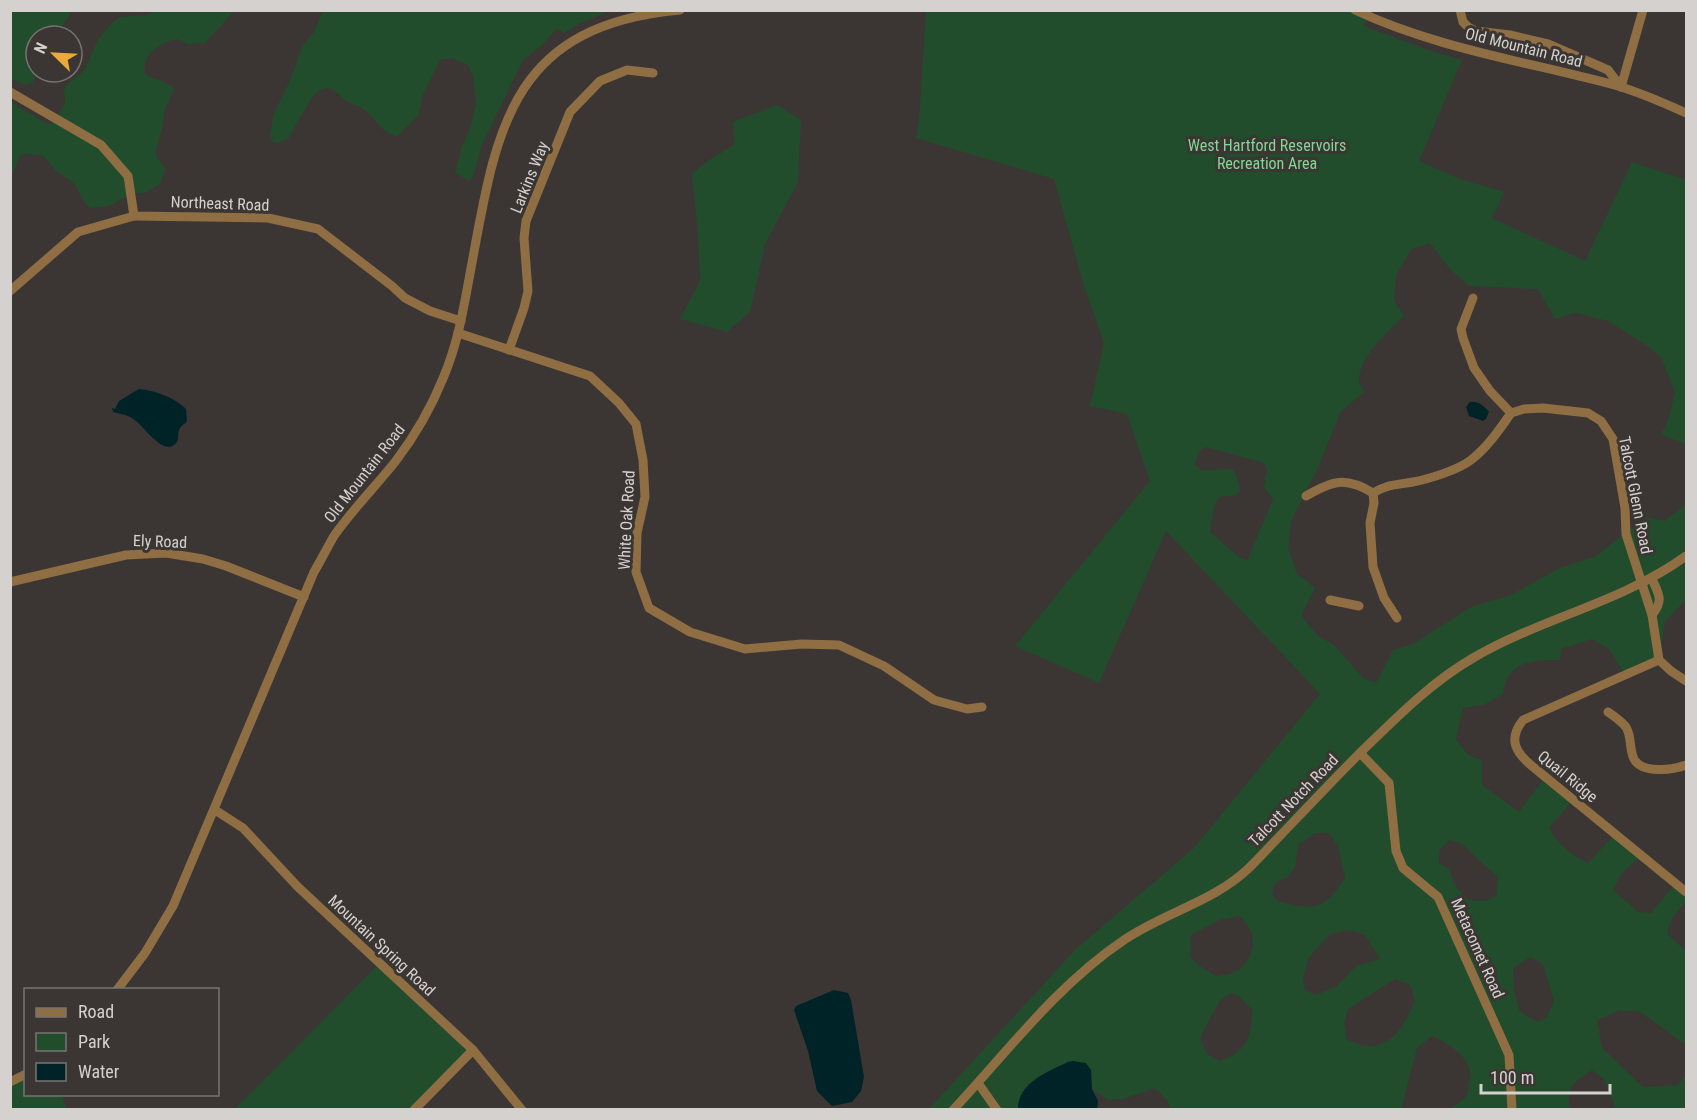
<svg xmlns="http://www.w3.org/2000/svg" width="1697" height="1120" font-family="'Roboto Condensed',sans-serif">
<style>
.green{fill:#224d2c;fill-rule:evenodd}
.water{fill:#002328}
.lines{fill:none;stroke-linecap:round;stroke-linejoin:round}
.minor{stroke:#906e43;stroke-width:9}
.labels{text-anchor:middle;stroke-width:6;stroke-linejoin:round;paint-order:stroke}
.street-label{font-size:16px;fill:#d4d1ce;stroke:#3b3633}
.park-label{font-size:16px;fill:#7fd992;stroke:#3b3633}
</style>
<rect width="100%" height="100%" fill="#3b3633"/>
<g class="green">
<path d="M 10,11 L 72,11 L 56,36 L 36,36 L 36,72 L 38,72 L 32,83 L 26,85 L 11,79 Z"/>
<path d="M 158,11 L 234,11 L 205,43 L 188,44 L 177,39 C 160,43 141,54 145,74 C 154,80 168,81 174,89 L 164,111 L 163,124 L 156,151 L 157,158 L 166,169 L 159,185 L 143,193 L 131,194 L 109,206 L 91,208 L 86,205 L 75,184 L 56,171 L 45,157 L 39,155 L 21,154 L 11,177 L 11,102 L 44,122 L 50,124 L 55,122 L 65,102 L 64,90 L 66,85 L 84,71 L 98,40 L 112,23 L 121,17 L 145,15 Z"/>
<path d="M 323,11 L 323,10 L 609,11 L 580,23 L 564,33 L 556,29 L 542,45 L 523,60 L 481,147 L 475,171 L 470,181 L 455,173 L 462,146 L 471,126 L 476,104 L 473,76 L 468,65 L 452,58 L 440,60 L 422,97 L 419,114 L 398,136 C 384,136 375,118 365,110 C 360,106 353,105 348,102 C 334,93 331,79 312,97 L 288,139 L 277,143 L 272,141 L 270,135 L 274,113 L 289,83 L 303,45 L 314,32 Z"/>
<path d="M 926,11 L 1369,11 L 1364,26 L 1425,49 L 1462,60 L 1419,161 L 1460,179 L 1504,192 L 1492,218 L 1585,261 L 1632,162 L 1686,180 L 1686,445 L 1661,434 L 1667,423 L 1675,393 L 1661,357 L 1646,345 L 1608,321 L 1576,313 L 1555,319 L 1538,289 L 1469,286 L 1450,269 L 1430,243 L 1411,249 L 1396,276 L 1394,300 L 1404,316 C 1389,331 1360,355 1359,379 C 1359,383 1362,388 1364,392 L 1341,411 L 1316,472 L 1291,521 L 1288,548 L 1297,574 L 1315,588 L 1304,609 L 1302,617 L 1319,637 L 1334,645 L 1363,678 L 1376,683 L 1393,650 L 1413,644 L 1473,606 L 1509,596 L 1558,569 L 1596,556 L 1646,517 L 1665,521 L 1686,504 L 1686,600 L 1665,621 L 1659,660 L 1625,675 L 1609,649 L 1592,639 L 1561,649 L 1560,660 C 1532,660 1507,661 1503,694 L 1483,705 L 1463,708 L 1456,739 L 1468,755 L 1482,760 L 1482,785 L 1519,812 L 1545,777 L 1573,800 L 1550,827 C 1552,840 1576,859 1588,863 L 1615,834 L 1642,855 L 1622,873 L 1613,890 L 1638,912 L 1651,913 L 1676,883 L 1686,892 L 1686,902 C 1676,912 1668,920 1668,935 L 1686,951 L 1686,1045 L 1640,1012 L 1620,1010 L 1597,1020 L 1602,1048 L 1643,1087 L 1678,1085 L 1686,1075 L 1686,1109 L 1616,1109 L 1604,1079 L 1592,1070 C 1573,1083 1567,1085 1569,1109 L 1451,1109 L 1467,1096 C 1468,1089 1471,1079 1470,1072 C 1467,1054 1447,1043 1432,1036 L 1417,1048 L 1401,1109 L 1170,1109 L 1168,1101 L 1155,1088 L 1123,1099 L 1108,1100 L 1092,1089 L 1091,1070 L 1073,1061 L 1068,1062 C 1048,1071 1018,1085 1018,1109 L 929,1109 L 1076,949 L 1194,848 L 1320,694 L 1166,531 L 1099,683 L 1015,646 L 1150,481 L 1127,414 L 1090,406 L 1104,343 L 1084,286 L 1054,179 L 916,138 L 919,120 ZM 1205,447 L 1265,463 L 1267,471 L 1264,487 L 1273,499 L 1247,561 L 1239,557 L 1210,532 L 1214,506 L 1219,497 L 1235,495 L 1240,492 L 1236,474 L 1232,469 L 1202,470 L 1195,465 L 1198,453 ZM 1315,833 L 1329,833 L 1338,846 L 1345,878 C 1330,901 1322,911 1293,905 C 1284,903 1278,903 1272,895 C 1274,883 1275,881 1287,878 L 1295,867 L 1298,845 ZM 1449,840 L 1463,844 L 1477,859 L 1498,877 L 1496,896 L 1485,901 L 1468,900 L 1455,886 L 1449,869 L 1439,863 L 1439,851 ZM 1240,916 C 1252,928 1258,943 1248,959 C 1245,963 1243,967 1239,970 C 1232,974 1224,975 1216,976 L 1198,965 L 1190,957 L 1191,935 L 1222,919 ZM 1349,930 L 1365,935 L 1380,959 L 1356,966 L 1337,986 L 1316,995 L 1305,990 L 1303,979 L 1309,957 L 1330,934 ZM 1530,957 L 1543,964 L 1554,1001 L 1547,1017 L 1537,1022 L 1519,1011 L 1514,990 L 1513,968 ZM 1395,979 L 1410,985 L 1415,1001 C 1405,1023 1394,1048 1365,1046 C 1359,1045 1352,1041 1347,1040 L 1344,1023 L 1348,1009 ZM 1232,993 L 1240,997 L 1252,1010 C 1252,1037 1246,1053 1219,1061 L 1207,1054 L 1200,1038 L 1220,1000 Z"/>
<path d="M 777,105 L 801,120 L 798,182 L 765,244 L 750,312 L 727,332 L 680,319 L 700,281 L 698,233 L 692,174 L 706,162 L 734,145 L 733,122 Z"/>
<path d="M 380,963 L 473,1050 L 414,1109 L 234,1110 Z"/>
<path d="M 25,1074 L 26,1094 L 62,1095 L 66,1109 L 11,1109 L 10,1082 Z"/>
</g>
<g class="water">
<path d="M 139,389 C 153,390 176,398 186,409 L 187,421 C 185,424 182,425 180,428 C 176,434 181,441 174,445 C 162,454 144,427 136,421 C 129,415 122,414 113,412 L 112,408 L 115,409 L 119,401 Z"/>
<path d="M 1470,402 C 1478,401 1484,406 1489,412 L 1486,419 L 1483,421 L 1469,416 L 1466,407 Z"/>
<path d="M 834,990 L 848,993 L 851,1000 L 864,1077 L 861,1091 L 852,1102 L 832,1106 L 817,1091 L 808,1051 L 794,1010 L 796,1006 Z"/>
<path d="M 1073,1061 L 1086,1063 L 1091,1070 L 1092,1089 L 1098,1101 L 1097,1109 L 1018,1109 C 1018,1083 1047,1072 1068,1062 Z"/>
</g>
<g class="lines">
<g class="minor">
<path d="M 1355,10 C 1438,49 1530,62 1618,86 C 1641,93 1664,103 1686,113"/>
<path d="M 1460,10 L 1463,22 L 1468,27 L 1476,31 L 1510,35 L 1548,44 L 1608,70 L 1621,87"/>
<path d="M 1621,87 L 1643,10"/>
<path d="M 10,92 L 101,145 L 128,176 L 134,216 L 268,218 L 318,229 L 392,286 L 405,298 L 430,311 L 461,321"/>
<path d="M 10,291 L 78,232 L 134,216"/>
<path d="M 1473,298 L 1461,329 L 1463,338 L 1474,368 L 1490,391 L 1511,413"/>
<path d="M 458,333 L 590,376 L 619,403 L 636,424 L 643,460 L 645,497 L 637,533 L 636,572 L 649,608 L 690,632 L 745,649 L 802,644 L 839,645 L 884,666 L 934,700 L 967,709 L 982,707"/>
<path d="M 509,350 L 524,308 L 528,291 L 524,238 L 526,221 L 570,112 L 600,81 L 627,70 L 653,73"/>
<path d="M 1373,493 C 1388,484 1396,485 1413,482 C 1429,479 1458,470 1471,460 C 1487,448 1500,429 1511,413 L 1524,409 L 1543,408 L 1588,413 L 1601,421 L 1613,439 L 1625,508 L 1626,534 L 1652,615 L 1659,660 L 1671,671 L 1686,681"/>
<path d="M 1373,493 L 1374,503 L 1370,523 L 1373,567 L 1384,598 L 1397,618"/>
<path d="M 1306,496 C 1332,481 1345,476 1373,493"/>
<path d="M 10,582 L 126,555 L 166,553 L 203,559 L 226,566 L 304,597"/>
<path d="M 1330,600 L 1359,606"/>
<path d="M 1652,615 C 1664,600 1659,595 1652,579"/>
<path d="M 1659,660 L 1523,720 C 1508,739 1515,752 1532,766 L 1686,892"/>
<path d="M 1608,712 C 1614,716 1621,721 1626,727 C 1632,737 1629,749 1634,759 C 1642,774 1673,770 1686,765"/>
<path d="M 1360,753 L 1389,783 L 1396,851 L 1403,868 L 1438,897 L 1509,1055 L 1512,1110"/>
<path d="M 215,810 L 243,828 L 298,887 L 473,1050 L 522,1110"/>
<path d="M 117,990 L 145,953 L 173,906 L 314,572 C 321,560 327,548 334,536 C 352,510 375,487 395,462 C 415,436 432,406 444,376 C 457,345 463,312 469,279 C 496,135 505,26 680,10"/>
<path d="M 10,1082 L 26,1074"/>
<path d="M 978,1083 L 997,1110"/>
<path d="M 414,1110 L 473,1050"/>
<path d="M 953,1110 C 1008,1051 1057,985 1124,940 C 1165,912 1214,902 1250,867 C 1287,829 1323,790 1361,752 C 1396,718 1430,683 1473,658 C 1541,618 1621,603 1686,556"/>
</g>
</g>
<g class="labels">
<g class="street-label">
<text transform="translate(1524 47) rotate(14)" y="6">Old Mountain Road</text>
<text transform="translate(529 177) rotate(-68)" y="6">Larkins Way</text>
<text transform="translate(220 203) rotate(2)" y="6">Northeast Road</text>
<text transform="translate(364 473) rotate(-52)" y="6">Old Mountain Road</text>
<text transform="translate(1636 495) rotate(79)" y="6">Talcott Glenn Road</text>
<text transform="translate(626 520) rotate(-87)" y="6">White Oak Road</text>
<text transform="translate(160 541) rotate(2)" y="6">Ely Road</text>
<text transform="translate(1568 776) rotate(39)" y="6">Quail Ridge</text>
<text transform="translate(1293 800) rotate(-46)" y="6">Talcott Notch Road</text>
<text transform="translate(382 945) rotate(43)" y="6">Mountain Spring Road</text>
<text transform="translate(1478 948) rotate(66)" y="6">Metacomet Road</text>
</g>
<g class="park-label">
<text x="1267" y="151">West Hartford Reservoirs<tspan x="1267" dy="18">Recreation Area</tspan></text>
</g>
</g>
<rect width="1697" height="1120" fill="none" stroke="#d4d1ce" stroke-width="24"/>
<rect x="24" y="988" width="195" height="108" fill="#3b3633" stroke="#787471" stroke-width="1.5"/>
<rect x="36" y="1008" width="30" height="9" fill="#906e43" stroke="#787471" stroke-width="1.5"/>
<text x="78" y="1018" font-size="18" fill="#d4d1ce">Road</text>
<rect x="36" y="1033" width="30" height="18" fill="#224d2c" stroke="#787471" stroke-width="1.5"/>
<text x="78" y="1048" font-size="18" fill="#d4d1ce">Park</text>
<rect x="36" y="1063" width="30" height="18" fill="#002328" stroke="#787471" stroke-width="1.5"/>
<text x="78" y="1078" font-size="18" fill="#d4d1ce">Water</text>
<g transform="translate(54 54) rotate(294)"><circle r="28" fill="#3b3633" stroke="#787471" stroke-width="1.5"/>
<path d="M0-4.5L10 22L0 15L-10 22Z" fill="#eaaa39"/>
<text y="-9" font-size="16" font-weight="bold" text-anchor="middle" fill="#d4d1ce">N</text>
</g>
<path d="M1481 1084v9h129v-9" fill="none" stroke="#d4d1ce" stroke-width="3"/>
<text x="1490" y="1084" font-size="18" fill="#d4d1ce" stroke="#3b3633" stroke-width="4.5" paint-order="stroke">100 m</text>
</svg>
